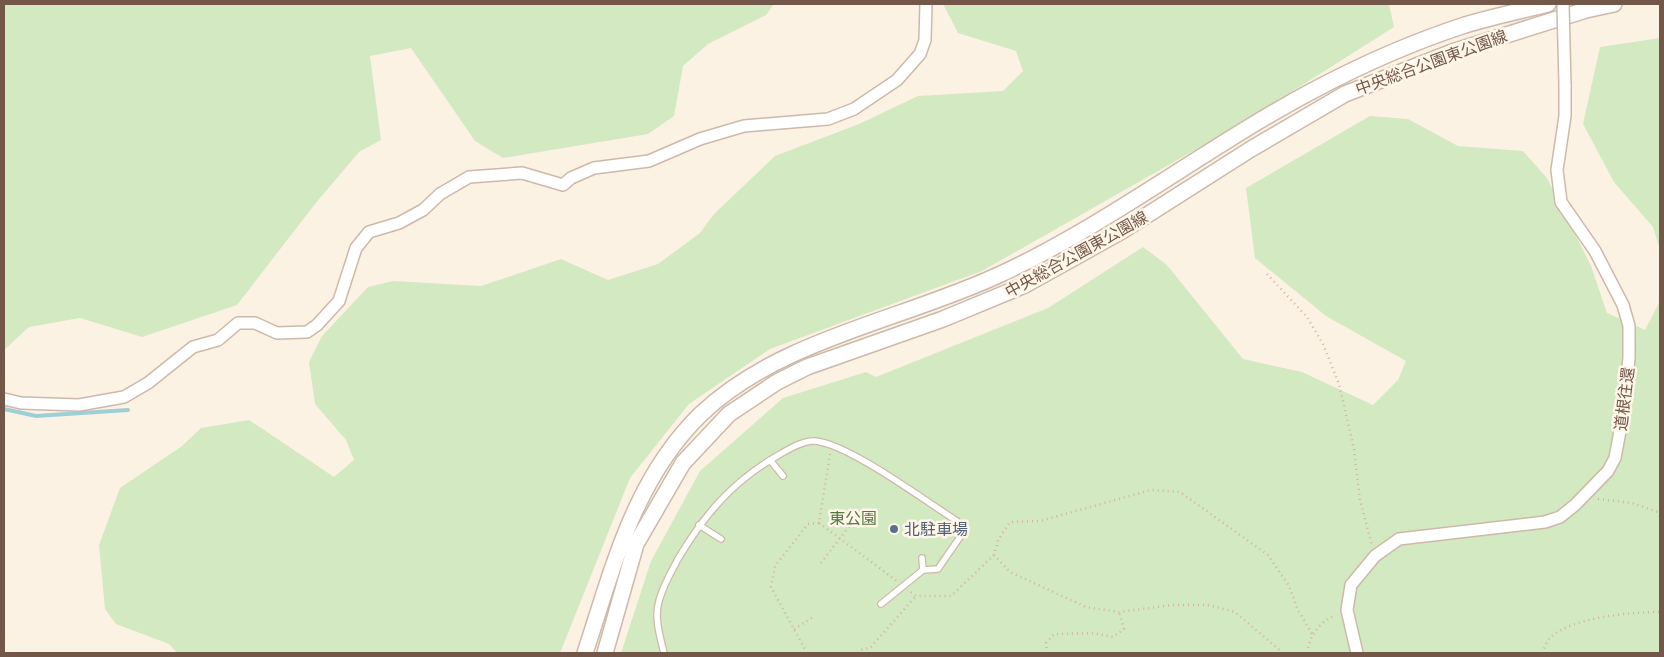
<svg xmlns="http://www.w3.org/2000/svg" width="1664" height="657" font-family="Karla,'Noto Sans JP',sans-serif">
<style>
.green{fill:#d3e9c2}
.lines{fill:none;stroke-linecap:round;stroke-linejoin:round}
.stream{stroke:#9fcfd6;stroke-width:4}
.service-casing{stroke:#cdb9aa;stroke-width:8}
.minor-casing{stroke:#cdb9aa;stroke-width:14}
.tertiary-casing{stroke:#cdb9aa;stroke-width:18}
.path{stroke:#d5b39f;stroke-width:2.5;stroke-dasharray:1 4;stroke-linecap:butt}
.service{stroke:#fff;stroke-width:5.5}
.minor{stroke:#fff;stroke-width:11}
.tertiary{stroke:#fff;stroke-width:15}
.minor-bridge-casing{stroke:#cdb9aa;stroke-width:14;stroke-linecap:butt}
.minor-bridge{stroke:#fff;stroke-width:11}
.service-dot{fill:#5c6f8a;stroke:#fff6ea;stroke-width:2}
.labels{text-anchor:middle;stroke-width:5;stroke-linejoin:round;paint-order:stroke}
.street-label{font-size:16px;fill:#73584a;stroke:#fff6ea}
.park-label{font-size:16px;fill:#547842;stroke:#fff6ea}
.service-label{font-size:16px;fill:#4e5e75;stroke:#fff6ea;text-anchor:start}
</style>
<rect width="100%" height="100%" fill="#fcf2e4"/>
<g class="green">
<path d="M 4,4 L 774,4 L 766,15 L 708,44 L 683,66 L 674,116 L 648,134 L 503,158 L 475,141 L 411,48 L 370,56 L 381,140 L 359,152 L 315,204 L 237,305 L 142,337 L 80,318 L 29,327 L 4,350 Z"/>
<path d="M 943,4 L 1389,4 L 1394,27 L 1239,125 L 982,271 L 770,349 L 689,404 L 630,478 L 560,653 L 177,653 L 169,644 L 116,624 L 105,609 L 99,545 L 120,488 L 182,446 L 201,428 L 249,420 L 334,477 L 354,460 L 346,440 L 315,404 L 309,362 L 322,336 L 368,287 L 393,281 L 481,286 L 561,259 L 608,280 L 658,264 L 700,233 L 714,214 L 775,156 L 859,124 L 918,96 L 1003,91 L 1023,71 L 1016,51 L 958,33 Z"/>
<path d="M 1660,38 L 1660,250 L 1653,227 L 1614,182 L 1583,124 L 1600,47 Z"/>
<path d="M 1370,116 L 1408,119 L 1458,146 L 1523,151 L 1547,178 L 1591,266 L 1607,313 L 1645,330 L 1660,301 L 1660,653 L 621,653 L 651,561 L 700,471 L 783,398 L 866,372 L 876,377 L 1048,308 L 1143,247 L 1167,265 L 1243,359 L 1302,372 L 1373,405 L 1398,380 L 1406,361 L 1326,316 L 1255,258 L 1246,188 Z"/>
</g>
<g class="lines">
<path class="stream" d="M 4,409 L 36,416 L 128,410"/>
<g class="service-casing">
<g id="service">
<path d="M 770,460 L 783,476"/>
<path d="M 699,525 L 721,539"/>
<path d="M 922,558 L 923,570"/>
<path d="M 664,653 C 660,637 654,617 659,601 C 663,586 671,572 678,559 C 704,515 732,482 777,456 C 787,450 803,440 815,441 C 849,444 925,501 957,521 L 960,537 L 938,569 L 923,570 L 881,604"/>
</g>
</g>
<g class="minor-casing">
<g id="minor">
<path d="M 4,399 L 21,403 L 79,405 L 124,397 L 148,383 L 193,347 L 218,340 L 238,323 L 255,323 L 277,333 L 307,332 L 317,325 L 339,301 L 356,248 L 369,232 L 399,223 L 423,210 L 440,194 L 469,177 L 522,173 L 563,185 L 571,178 L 594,168 L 649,161 L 700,139 L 744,126 L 828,119 L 854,109 L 897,80 L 920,54 L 925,40 L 926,4"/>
<path d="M 1357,653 L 1347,610 L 1351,585 L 1375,556 L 1399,539 L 1545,522 L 1560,517 L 1575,505 L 1608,471 L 1615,458 L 1623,415 L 1629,358 L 1629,326 L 1623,305 L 1595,251 L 1561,202 L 1557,170 L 1565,116 L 1565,85"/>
</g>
</g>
<g class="tertiary-casing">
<g id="tertiary">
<path d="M 585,653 C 613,568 634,479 701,414 C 781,338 904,320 1003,273 C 1112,222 1208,146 1314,90 C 1361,65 1413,42 1465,25 C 1492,17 1520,11 1548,4"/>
<path d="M 605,653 L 636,544 L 683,463 L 729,414 L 777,382 L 807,367 L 943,319 L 1025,285 L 1122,231 L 1251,149 L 1345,94 L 1455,51 L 1586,10 L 1614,4"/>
</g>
</g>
<g class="path">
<path d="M 1267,274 L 1307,317 L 1323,344 L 1339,384 L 1354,449 L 1360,500 L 1372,545"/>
<path d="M 830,454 L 819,523 L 897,581"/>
<path d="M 1598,499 L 1632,503 L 1658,512 L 1660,516"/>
<path d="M 821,563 L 851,524"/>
<path d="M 911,592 L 916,596 L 951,596 L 994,555"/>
<path d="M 794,629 L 813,617"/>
<path d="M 807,653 L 771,587 L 775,566 L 808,524 L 819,523"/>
<path d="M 858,653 L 860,650 L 870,648 L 916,596"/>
<path d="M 1047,653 L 1046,643 L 1054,634 L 1093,633 L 1113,637 L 1124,629 L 1119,612"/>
<path d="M 1283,653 L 1235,612 L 1208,605 L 1172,605 L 1119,612 L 1086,607 L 1010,572 L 994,555 L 998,540 L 1010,522 L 1040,521 L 1151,490 L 1180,492 L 1268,555 L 1289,586 L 1297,608 L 1312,634"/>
<path d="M 1307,653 C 1310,635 1319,622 1336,615"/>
<path d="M 1542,653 C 1544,649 1546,643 1549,639 C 1569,617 1632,612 1660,612"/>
</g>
<use href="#service" class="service"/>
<use href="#minor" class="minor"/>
<use href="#tertiary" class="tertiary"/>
<g class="minor-bridge-casing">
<path id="minor-bridge" d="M 1563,4 L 1565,85"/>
</g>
<use href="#minor-bridge" class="minor-bridge"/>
</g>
<circle class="service-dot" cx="894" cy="529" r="5"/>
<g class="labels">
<g class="street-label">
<text transform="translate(1431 62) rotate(-20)" y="6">中央総合公園東公園線</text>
<text transform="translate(1076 254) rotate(-29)" y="6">中央総合公園東公園線</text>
<text transform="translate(1624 399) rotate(-83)" y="6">道根往還</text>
</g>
<g class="park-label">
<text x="853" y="524">東公園</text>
</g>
<g class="service-label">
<text x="904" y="535">北駐車場</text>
</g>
</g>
<rect width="1664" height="657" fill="none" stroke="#73584a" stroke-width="10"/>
</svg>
